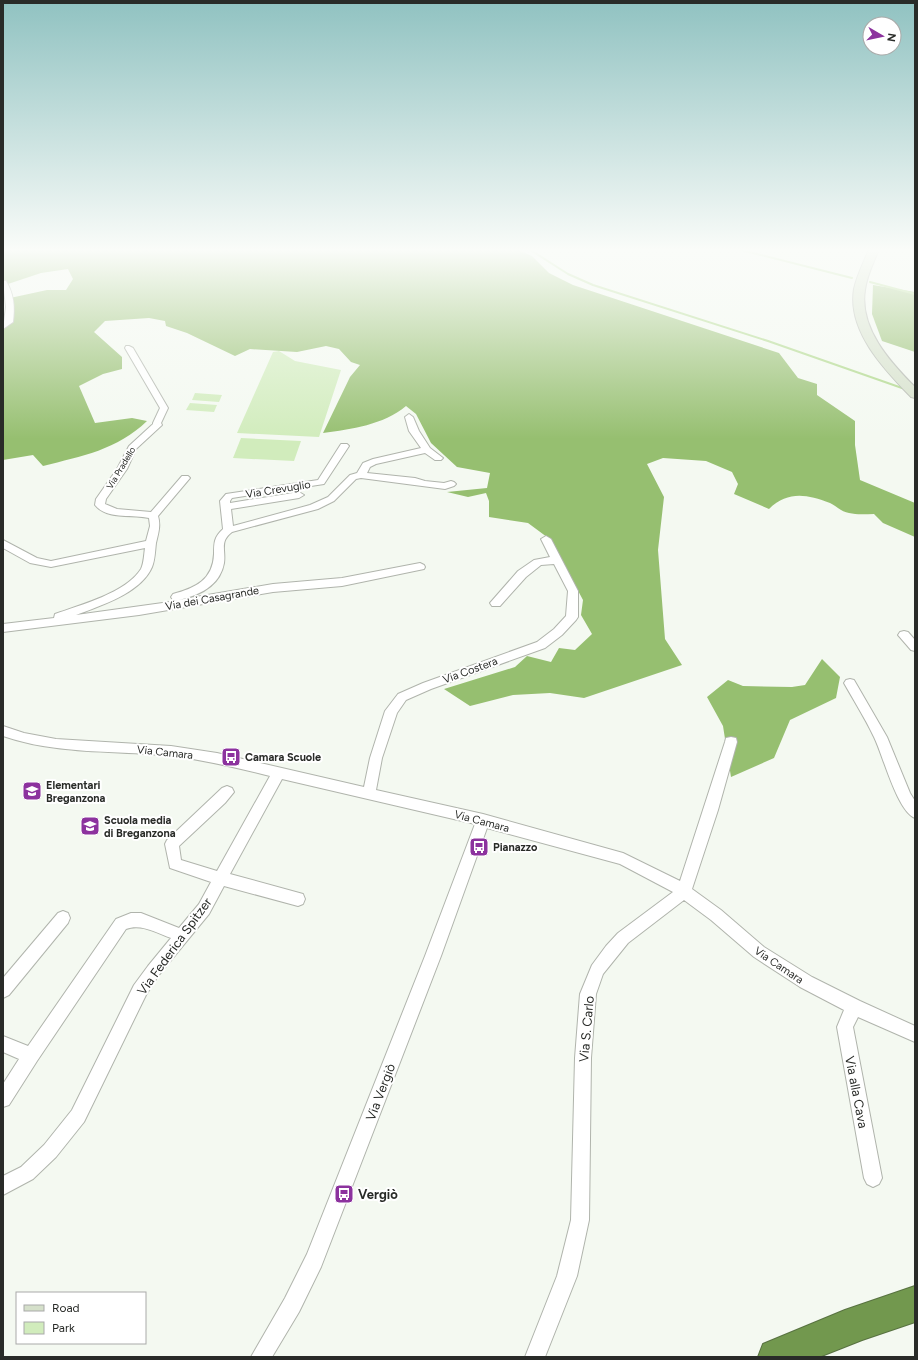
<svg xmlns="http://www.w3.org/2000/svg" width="918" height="1360" font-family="Figtree,sans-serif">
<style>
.green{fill:#d1ecbc}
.forest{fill:#96bf70}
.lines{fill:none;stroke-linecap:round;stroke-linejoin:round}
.stream{stroke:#add787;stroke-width:2}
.street-casing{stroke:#b0b4ac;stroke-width:2}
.secondary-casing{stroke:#b0b4ac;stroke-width:2}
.highway-casing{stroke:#587241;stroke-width:2}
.street{fill:#fff;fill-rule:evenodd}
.secondary{fill:#d5e0ca;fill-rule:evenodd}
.highway{fill:#72984e;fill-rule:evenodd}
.labels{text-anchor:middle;stroke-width:4;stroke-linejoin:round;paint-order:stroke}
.far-street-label{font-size:9px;fill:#292b28;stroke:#fff}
.street-label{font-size:11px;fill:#292b28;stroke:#fff}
.poi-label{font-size:11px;font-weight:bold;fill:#292b28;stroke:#fff;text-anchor:start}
.near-street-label{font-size:13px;fill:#292b28;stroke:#fff}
.near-poi-label{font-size:13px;font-weight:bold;fill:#292b28;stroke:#fff;text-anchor:start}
</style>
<rect width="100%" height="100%" fill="#f4f9f1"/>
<g class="green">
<path d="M 279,351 L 295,361 L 341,370 L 319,437 L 237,433 L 273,352 Z"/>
<path d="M 195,393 L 222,395 L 219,402 L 192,400 Z"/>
<path d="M 190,403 L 217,405 L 214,412 L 186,410 Z"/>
<path d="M 241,438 L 301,441 L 294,461 L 233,458 Z"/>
</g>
<g class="forest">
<path d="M 3,249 L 516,249 L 532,256 L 549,273 L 573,285 L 779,353 L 798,378 L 817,384 L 817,395 L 855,421 L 855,445 L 860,480 L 915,503 L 915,537 L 883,523 L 874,514 C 866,514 857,515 849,513 C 842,512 836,506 830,503 C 806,494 788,491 769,509 L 734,494 L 738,484 L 732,472 L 706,461 L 663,458 L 647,464 L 664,497 L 658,550 L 665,639 L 682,665 L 584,698 L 550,693 L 513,695 L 470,706 L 444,689 L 515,667 L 527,656 L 551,662 L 559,648 L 575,650 L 592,634 L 581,615 L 583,600 L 551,540 L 528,523 L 489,517 L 489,501 L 486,493 L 468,497 L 447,492 L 487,488 L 490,473 L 457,467 L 431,443 L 416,414 L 406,406 C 383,425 352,429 323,433 L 350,377 L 360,365 L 351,362 L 339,349 L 326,346 L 297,352 L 250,349 L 235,356 L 187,333 L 166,326 L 165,321 L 149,318 L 105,321 L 94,332 L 122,357 L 122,369 L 103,374 L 79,386 L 95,423 L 132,418 L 147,421 C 117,450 82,456 43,466 L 33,455 L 3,460 L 3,327 L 7,324 L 10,298 L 47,290 L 66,290 L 73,279 L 68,269 L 41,273 L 5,285 L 3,283 Z"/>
<path d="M 873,285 L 915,292 L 915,352 L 882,341 L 872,314 Z"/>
<path d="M 822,659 L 840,677 L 836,698 L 790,720 L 774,758 L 731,777 L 723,726 L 707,697 L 728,680 L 743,686 L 792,687 L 805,685 Z"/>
</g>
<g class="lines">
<g class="stream">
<path d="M 529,249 L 568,274 L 593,285 L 768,341 L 902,388"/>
<path d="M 737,249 L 852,278"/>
<path d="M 870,282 L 915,294"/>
</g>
<g class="street-casing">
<g id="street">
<path d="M 3,281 L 6,281 C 14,294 15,307 13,322 L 3,329 L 6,307 Z"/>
<path d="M 126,346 L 129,346 L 133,348 L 168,408 L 161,423 L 162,425 L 136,449 L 127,469 L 106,499 L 105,504 L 117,509 L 151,512 L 182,476 L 188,476 L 190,478 L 158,516 C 161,526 158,534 156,543 C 155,551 155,560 152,567 C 141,593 100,606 76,615 L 177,601 L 173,600 L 171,597 L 173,594 C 195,588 213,580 214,554 C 214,543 214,537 223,529 L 220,501 L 226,494 L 318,480 L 341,444 L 347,444 L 349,446 L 324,484 L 232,498 L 230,501 L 230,503 L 299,492 L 304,495 L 299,498 L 231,509 L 233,526 L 310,505 L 328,497 L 350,475 L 357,473 L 363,463 L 373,459 L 421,448 L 409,431 L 405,417 L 409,414 L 413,417 L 419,431 L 430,448 L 443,458 L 441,460 L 435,460 L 425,453 L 376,464 L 370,467 L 367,473 L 415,478 L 425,481 L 444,483 L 451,481 L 454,482 L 456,484 L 454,486 L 445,489 L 361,478 L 356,479 L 334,501 L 318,509 L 232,532 C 219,542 226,550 224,563 C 220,586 198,596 178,600 L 273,584 L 342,578 L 420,563 L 424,565 L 425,567 L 424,569 L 342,586 L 273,592 L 139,615 L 3,632 L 3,624 L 54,618 L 55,614 C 80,605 126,593 141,569 C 144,563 144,554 145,548 L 51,567 L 30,563 L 3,548 L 3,540 L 37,558 L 51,561 L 146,541 L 150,526 L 149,518 C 132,514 107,520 95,505 L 96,499 L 117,469 L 129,446 L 153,424 L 153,423 L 160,408 L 125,348 Z"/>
<path d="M 546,536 L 551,539 L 578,591 L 578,617 L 576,620 L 562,635 L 545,648 L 431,689 L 406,700 L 397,713 L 382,758 L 376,790 L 483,814 L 623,853 L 680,881 L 725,742 L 726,738 L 731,737 L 736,738 L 737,742 L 718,810 L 692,889 L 721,910 L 764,947 L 812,977 L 860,1001 L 915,1026 L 915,1042 L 858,1017 L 853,1027 L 882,1178 L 879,1184 L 873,1187 L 867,1184 L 864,1178 L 837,1027 L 844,1010 L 800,987 L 754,957 L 711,920 L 684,900 L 628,943 L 603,974 L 596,994 L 591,1058 L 589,1220 L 577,1276 L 545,1357 L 525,1357 L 557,1276 L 571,1220 L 575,1058 L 580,994 L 592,965 L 606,946 L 618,933 L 673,892 L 620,864 L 487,828 L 441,956 L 321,1267 L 299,1312 L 272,1357 L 251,1357 L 285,1298 L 307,1254 L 425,956 L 475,824 L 282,779 L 230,874 L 303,894 L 305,899 L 303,904 L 298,906 L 224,886 L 209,914 L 158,976 L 146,995 L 84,1122 L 56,1157 L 33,1179 L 3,1195 L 3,1176 L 21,1167 L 44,1145 L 72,1110 L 134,985 L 148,966 L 171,938 C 157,933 141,923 126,929 L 37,1061 L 9,1105 L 3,1107 L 3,1084 L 19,1059 L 3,1052 L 3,1036 L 28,1046 L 116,919 L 131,913 L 141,913 L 179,928 L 199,904 L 211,882 L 170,868 L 165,844 L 167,840 L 222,788 L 227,786 L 232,788 L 234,792 L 225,803 L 179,846 L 181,860 L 217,871 L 270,776 C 238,768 205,760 172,756 C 115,750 58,755 3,736 L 3,726 L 24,733 L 56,739 L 171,746 L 217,753 L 364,787 L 370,758 L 385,711 L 398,694 L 423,683 L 537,642 L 554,629 L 566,616 L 568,591 L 554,564 L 541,565 L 526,577 L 500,606 L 492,606 L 490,603 L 518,571 L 534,560 L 550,557 L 541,539 Z"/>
<path d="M 904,631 L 908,632 L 915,640 L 915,651 L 911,650 L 898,635 L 900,632 Z"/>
<path d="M 850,679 L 854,680 L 887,737 L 910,793 L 915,801 L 915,818 C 897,811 883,755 874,737 C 865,718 854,701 844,683 L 846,680 Z"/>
<path d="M 63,911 L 68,913 L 70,918 L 68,923 L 9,995 L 3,998 L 3,978 L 58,913 Z"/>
</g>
</g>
<g class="secondary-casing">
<path id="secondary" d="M 869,249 L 879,249 C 874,262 867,275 865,290 C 859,328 890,362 915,387 L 915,398 L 911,397 C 884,369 847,331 854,289 C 857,275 864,262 869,249 Z"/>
</g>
<g class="highway-casing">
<path id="highway" d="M 915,1286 L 915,1322 L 862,1340 L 819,1357 L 758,1357 L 763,1344 L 845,1310 Z"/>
</g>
<use href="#street" class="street"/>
<use href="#secondary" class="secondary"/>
<use href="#highway" class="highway"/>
</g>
<linearGradient id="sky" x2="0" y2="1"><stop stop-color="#90c2c1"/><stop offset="0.57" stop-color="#fafcf9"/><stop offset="1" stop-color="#fafcf9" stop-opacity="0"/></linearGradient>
<rect width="918" height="439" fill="url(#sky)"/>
<defs>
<g id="bus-square" transform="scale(1)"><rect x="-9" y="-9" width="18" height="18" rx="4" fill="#8c329e" stroke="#fff"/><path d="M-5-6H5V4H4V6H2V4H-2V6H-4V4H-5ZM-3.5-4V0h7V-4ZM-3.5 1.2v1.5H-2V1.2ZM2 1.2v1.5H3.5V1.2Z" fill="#fff"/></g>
<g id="school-square" transform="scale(1)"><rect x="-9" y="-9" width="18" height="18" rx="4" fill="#8c329e" stroke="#fff"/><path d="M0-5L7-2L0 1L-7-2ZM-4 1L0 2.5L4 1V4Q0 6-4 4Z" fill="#fff"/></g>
</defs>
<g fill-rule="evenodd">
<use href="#bus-square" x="231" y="757"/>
<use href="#school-square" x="32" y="791"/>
<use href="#school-square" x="90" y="826"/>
<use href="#bus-square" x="479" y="847"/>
<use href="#bus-square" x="344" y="1194"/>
</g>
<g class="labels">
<g class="far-street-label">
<text transform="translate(121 468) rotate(-59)" y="3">Via Pradello</text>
</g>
<g class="street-label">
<text transform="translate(278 489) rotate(-9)" y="4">Via Crevuglio</text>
<text transform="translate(212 598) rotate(-10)" y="4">Via dei Casagrande</text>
<text transform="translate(470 670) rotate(-20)" y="4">Via Costera</text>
<text transform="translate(165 752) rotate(6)" y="4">Via Camara</text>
<text transform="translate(482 821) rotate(15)" y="4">Via Camara</text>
<text transform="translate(779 965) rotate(34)" y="4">Via Camara</text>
</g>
<g class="poi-label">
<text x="245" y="761">Camara Scuole</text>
<text x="46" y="789">Elementari<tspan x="46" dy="13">Breganzona</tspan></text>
<text x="104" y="824">Scuola media<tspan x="104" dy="13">di Breganzona</tspan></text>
<text x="493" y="851">Pianazzo</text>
</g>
<g class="near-street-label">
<text transform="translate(174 946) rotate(-54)" y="5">Via Federica Spitzer</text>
<text transform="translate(586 1029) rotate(-85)" y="5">Via S. Carlo</text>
<text transform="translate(380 1092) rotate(-69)" y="5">Via Vergiò</text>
<text transform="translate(857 1092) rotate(79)" y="5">Via alla Cava</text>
</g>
<g class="near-poi-label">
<text x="358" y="1199">Vergiò</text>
</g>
</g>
<rect width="918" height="1360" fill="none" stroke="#292b28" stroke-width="8"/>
<rect x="16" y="1292" width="130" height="52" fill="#ffffff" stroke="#a9aaa9"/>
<rect x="24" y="1305" width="20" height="6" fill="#d5e0ca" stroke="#a9aaa9"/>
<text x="52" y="1312" font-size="12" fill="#292b28">Road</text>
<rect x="24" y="1322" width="20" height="12" fill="#d1ecbc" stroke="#a9aaa9"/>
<text x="52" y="1332" font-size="12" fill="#292b28">Park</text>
<g transform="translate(882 36) rotate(99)"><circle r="19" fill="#ffffff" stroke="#a9aaa9"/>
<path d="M0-3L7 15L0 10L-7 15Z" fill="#8c329e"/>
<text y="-6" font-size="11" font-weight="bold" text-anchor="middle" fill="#292b28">N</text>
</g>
</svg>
